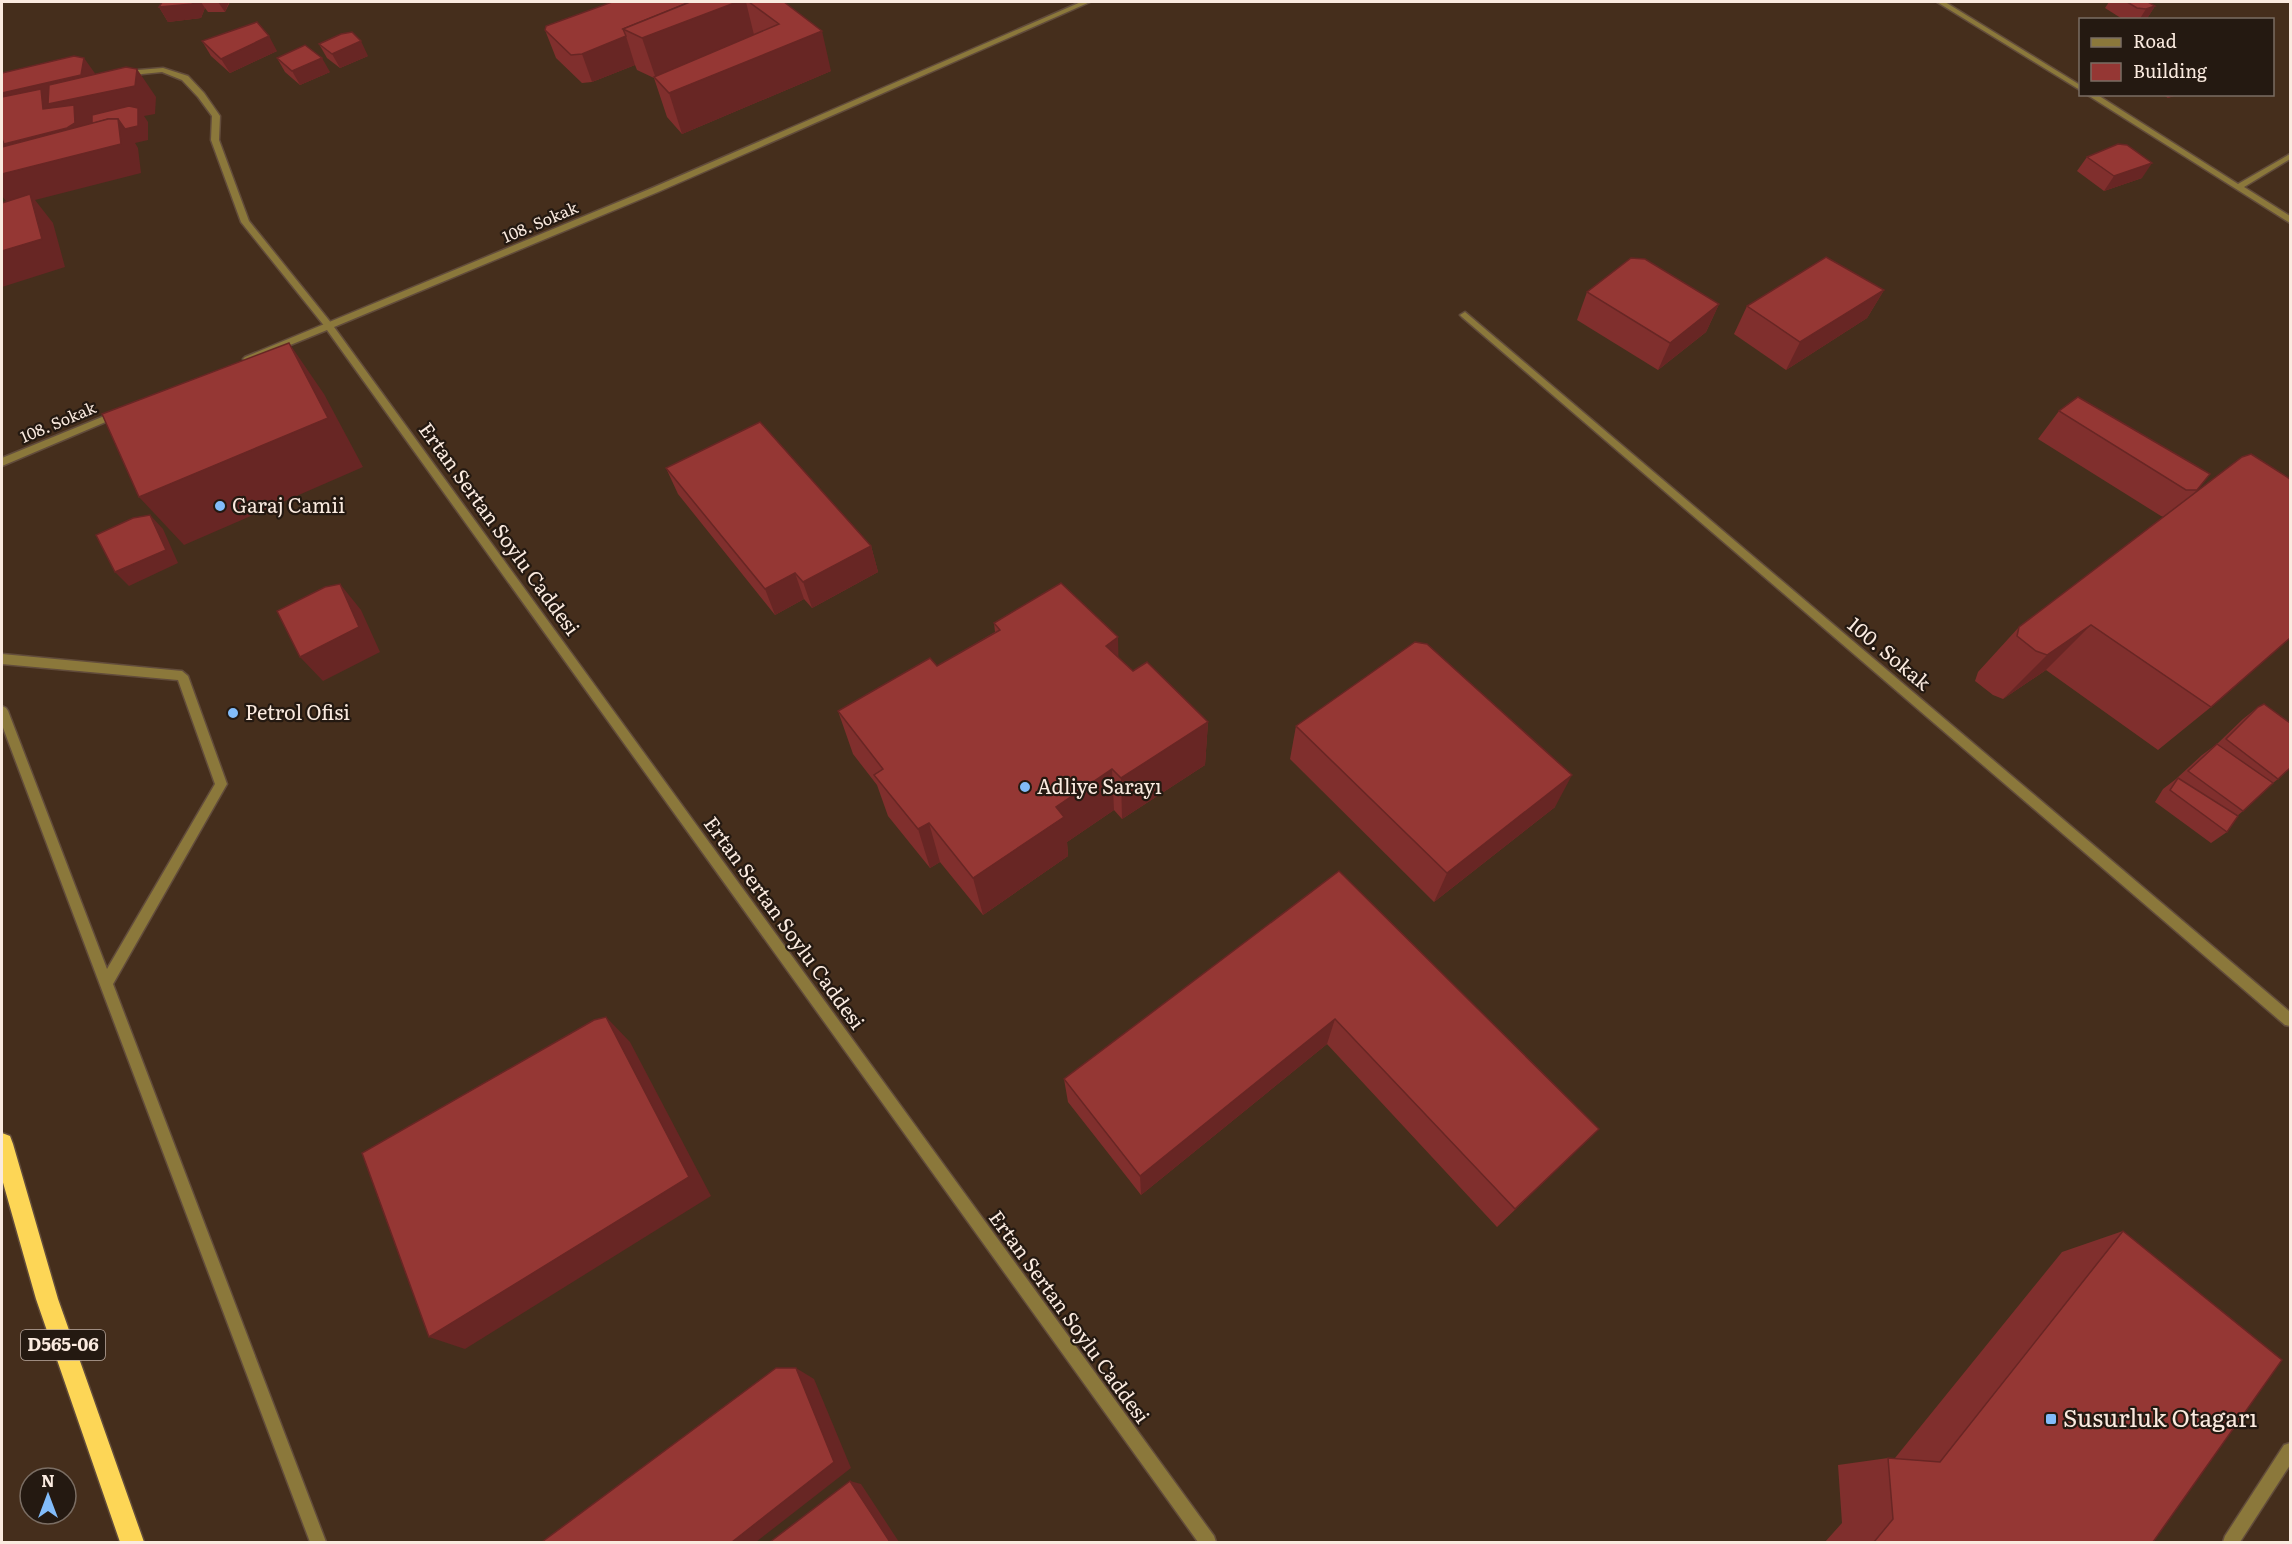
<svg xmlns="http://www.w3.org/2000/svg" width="2292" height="1544" font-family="Literata,serif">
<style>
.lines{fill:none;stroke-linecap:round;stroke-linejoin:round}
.lane-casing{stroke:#624c3b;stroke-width:3}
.street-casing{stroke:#624c3b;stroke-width:3}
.highway-casing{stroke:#624c3b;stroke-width:3}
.lane{fill:#8b783b;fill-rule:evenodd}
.street{fill:#8b783b;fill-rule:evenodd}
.highway{fill:#fdd656;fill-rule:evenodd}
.wall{fill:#802f2d}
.shaded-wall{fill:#682624}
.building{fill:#953734;stroke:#682624;stroke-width:1.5}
.poi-dot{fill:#82bcfa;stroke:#241911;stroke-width:2}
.labels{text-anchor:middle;stroke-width:4.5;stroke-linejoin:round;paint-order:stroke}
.far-street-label{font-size:16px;fill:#faeadf;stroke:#241911}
.shield{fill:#241911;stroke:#baaba1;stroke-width:1.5}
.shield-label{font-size:18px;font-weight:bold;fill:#faeadf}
.poi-label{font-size:20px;fill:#faeadf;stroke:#241911;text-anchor:start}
.street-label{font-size:20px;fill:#faeadf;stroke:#241911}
.near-poi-label{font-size:24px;fill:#faeadf;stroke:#241911;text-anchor:start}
</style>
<rect width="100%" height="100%" fill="#452e1c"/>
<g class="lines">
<g class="lane-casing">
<g id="lane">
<path d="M 163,68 L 188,76 L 204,93 L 220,116 L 219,140 L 249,221 L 332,324 L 332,328 L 326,328 L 241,222 L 211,140 L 212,116 L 198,97 L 182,80 L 162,72 L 142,74 L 126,80 L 122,78 L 138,70 Z"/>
<path d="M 2,654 L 182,671 L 188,676 L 227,784 L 113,984 L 326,1542 L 310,1542 L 2,725 L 2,706 L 6,708 L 8,711 L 107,969 L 215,784 L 178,680 L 2,664 Z"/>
</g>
</g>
<g class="street-casing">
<g id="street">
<path d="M 1081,2 L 1090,2 L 658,192 L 334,327 L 1214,1536 L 1216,1542 L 1198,1542 L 327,330 L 251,361 L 245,361 L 243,359 L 245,357 L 652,188 Z"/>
<path d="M 1937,2 L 1945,2 L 2080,85 L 2080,90 Z"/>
<path d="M 2086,94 L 2096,94 L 2238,184 L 2290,154 L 2290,159 L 2244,187 L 2290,216 L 2290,223 Z"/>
<path d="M 1465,312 L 2290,1012 L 2290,1026 L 2285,1025 L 1462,317 L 1460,315 Z"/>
<path d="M 119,410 L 124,413 L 122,415 L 2,466 L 2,458 Z"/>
<path d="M 2290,1443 L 2290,1465 L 2240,1542 L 2223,1542 L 2225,1536 L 2284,1445 Z"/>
</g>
</g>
<g class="highway-casing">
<path id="highway" d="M 2,1133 L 10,1136 L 13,1144 L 58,1299 L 144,1542 L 120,1542 L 36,1299 L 2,1179 Z"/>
</g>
<use href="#lane" class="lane"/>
<use href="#street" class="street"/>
<use href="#highway" class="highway"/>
</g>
<g class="wall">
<path d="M 162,2 L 230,2 L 225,12 L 208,12 L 205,8 L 201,18 L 168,22 L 159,7 Z"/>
<path d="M 612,2 L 784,2 L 831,71 L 682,134 L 667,117 L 654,78 L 637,70 L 635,65 L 592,82 L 582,83 L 556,58 L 545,30 Z"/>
<path d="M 2109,2 L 2148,2 L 2155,6 L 2146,20 L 2124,20 L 2105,8 Z"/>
<path d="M 202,41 L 277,51 L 230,73 L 211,56 Z"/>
<path d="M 319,44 L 368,56 L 340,68 L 327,58 Z"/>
<path d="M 277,58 L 330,72 L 300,85 L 285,72 Z"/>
<path d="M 2162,94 L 2180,94 L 2168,98 Z"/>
<path d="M 2087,157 L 2142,178 L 2104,191 L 2077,171 Z"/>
<path d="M 1884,290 L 1867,318 L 1786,370 L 1734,334 L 1747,306 Z"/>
<path d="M 1587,292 L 1719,304 L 1706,332 L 1658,370 L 1577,320 Z"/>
<path d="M 2059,411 L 2197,490 L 2193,495 L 2211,707 L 2158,750 L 2046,670 L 2003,699 L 1993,695 L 1975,681 L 1978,672 L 2019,627 L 2164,517 L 2161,516 L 2038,439 Z"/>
<path d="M 666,468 L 871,546 L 878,572 L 812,608 L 804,599 L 775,615 L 678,494 Z"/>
<path d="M 994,623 L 1119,658 L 1133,671 L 1208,722 L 1205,765 L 1122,819 L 1114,810 L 1067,842 L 1068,856 L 983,915 L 940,862 L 930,868 L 888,816 L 877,785 L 853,754 L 838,711 L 937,666 L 995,632 Z"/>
<path d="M 2258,707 L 2278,779 L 2273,783 L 2243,811 L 2237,816 L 2227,832 L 2211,843 L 2155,802 L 2163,789 L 2176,779 L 2202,755 L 2217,744 L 2243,719 Z"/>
<path d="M 1296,726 L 1555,807 L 1434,902 L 1290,759 Z"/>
<path d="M 1339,871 L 1599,1129 L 1497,1227 L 1327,1044 L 1141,1195 L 1068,1102 L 1064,1079 Z"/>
<path d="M 2123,1231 L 2153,1542 L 1825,1542 L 1842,1523 L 1838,1465 L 1888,1458 L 1895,1458 L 2062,1252 Z"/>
</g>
<g class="shaded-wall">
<path d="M 193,2 L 201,2 L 205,8 L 201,18 L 168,22 L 159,7 Z"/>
<path d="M 218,2 L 229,2 L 225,12 Z"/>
<path d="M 737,2 L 746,2 L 755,39 L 656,79 L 642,38 Z"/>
<path d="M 2155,6 L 2146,20 L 2139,20 L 2146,9 Z"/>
<path d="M 822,31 L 831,71 L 682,134 L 669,93 Z"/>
<path d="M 269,36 L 277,51 L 230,73 L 221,59 Z"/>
<path d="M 626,36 L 635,65 L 592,82 L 582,54 Z"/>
<path d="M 361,41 L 368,56 L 340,68 L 332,54 Z"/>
<path d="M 84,58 L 104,86 L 137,69 L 156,97 L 155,114 L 144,116 L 148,122 L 148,140 L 135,143 L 138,148 L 141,173 L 35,200 L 53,223 L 65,267 L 2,287 L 2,251 L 10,206 L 2,196 L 2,174 L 24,169 L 4,144 L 2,111 L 2,93 Z"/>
<path d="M 322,58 L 330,72 L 300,85 L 292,71 Z"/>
<path d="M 2171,94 L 2180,94 L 2168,98 Z"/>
<path d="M 2,139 L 18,167 L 2,174 Z"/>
<path d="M 2152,163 L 2142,178 L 2104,191 L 2114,176 Z"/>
<path d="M 1884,290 L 1867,318 L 1786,370 L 1800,342 Z"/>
<path d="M 1719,304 L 1706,332 L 1658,370 L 1670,343 Z"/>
<path d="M 289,343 L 324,394 L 363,467 L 184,545 L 139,497 Z"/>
<path d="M 150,515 L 163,529 L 178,563 L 129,586 L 115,572 Z"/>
<path d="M 871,546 L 878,572 L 812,608 L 803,582 Z"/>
<path d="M 795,573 L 804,599 L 775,615 L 765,589 Z"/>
<path d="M 340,584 L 361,610 L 380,652 L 323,681 L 300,657 Z"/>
<path d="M 2091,625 L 2046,670 L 2003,699 L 2047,655 Z"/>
<path d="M 1118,637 L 1119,682 L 1106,646 Z"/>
<path d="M 1208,722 L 1205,765 L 1122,819 L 1121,778 Z"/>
<path d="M 1112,769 L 1114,810 L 1067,842 L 1068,856 L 983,915 L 973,878 L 1056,807 Z"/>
<path d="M 1572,775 L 1555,807 L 1434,902 L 1447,873 Z"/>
<path d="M 929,823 L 940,862 L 930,868 L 918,829 Z"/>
<path d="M 606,1017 L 630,1042 L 711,1196 L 465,1349 L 429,1337 Z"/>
<path d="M 1335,1019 L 1327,1044 L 1141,1195 L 1140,1176 Z"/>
<path d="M 796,1368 L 814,1379 L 851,1468 L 756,1542 L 732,1542 Z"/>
<path d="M 850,1481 L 861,1484 L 899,1542 L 890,1542 Z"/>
</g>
<g class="building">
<path d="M 162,2 L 193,2 L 192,4 L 159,7 Z"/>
<path d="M 612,2 L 690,2 L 623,29 L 626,36 L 582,54 L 571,55 L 545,30 L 546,26 Z"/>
<path d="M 690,2 L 737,2 L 642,38 L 623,29 Z"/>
<path d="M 749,2 L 784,2 L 822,31 L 669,93 L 654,77 L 779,24 Z"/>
<path d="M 2127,2 L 2148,2 L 2155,6 L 2146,9 L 2137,8 Z"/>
<path d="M 257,22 L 269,36 L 221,59 L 202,41 Z"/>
<path d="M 352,32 L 361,41 L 332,54 L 319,44 L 341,34 Z"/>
<path d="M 305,45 L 322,58 L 292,71 L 277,58 Z"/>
<path d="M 74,56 L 84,58 L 81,75 L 2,93 L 2,73 Z"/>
<path d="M 126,67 L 137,69 L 135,86 L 48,104 L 49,85 Z"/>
<path d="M 41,89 L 43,109 L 74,105 L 75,123 L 67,128 L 4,144 L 2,139 L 2,97 Z"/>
<path d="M 129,106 L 138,108 L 138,126 L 125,129 L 118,119 L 108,119 L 92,124 L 92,115 Z"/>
<path d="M 108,119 L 118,119 L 121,144 L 2,174 L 2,147 Z"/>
<path d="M 2118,144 L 2127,145 L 2152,163 L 2114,176 L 2087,157 Z"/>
<path d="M 30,194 L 42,239 L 2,251 L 2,203 Z"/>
<path d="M 1826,257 L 1884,290 L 1800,342 L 1747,306 Z"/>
<path d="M 1631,258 L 1645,259 L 1719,304 L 1670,343 L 1587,292 Z"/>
<path d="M 289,343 L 328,418 L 139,497 L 102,414 Z"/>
<path d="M 2078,397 L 2210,474 L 2197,490 L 2186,490 L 2059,411 Z"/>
<path d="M 760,422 L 871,546 L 803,582 L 795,573 L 765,589 L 666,468 Z"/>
<path d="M 2251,454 L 2290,479 L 2290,638 L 2211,707 L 2091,625 L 2047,655 L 2036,651 L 2017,636 L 2019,627 L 2242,457 Z"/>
<path d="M 150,515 L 166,550 L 115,572 L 96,535 L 133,518 Z"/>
<path d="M 1061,583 L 1118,637 L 1106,646 L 1133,671 L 1147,662 L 1208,722 L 1121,778 L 1112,769 L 1056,807 L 1064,817 L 973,878 L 929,823 L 918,829 L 874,775 L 883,769 L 838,711 L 930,658 L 937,666 L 1000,630 L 994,623 Z"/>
<path d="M 340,584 L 359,627 L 300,657 L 277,611 L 325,587 Z"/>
<path d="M 1415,642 L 1427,644 L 1572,775 L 1447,873 L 1296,726 Z"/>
<path d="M 2264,704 L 2290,723 L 2290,768 L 2278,779 L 2226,739 L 2258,707 Z"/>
<path d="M 2217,744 L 2273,783 L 2243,811 L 2188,771 Z"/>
<path d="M 2178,778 L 2238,816 L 2227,832 L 2170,790 Z"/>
<path d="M 1339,871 L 1599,1129 L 1515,1209 L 1335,1019 L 1140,1176 L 1064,1079 Z"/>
<path d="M 606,1017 L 689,1177 L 429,1337 L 362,1153 L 594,1020 Z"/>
<path d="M 2123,1231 L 2282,1360 L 2153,1542 L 1874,1542 L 1893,1519 L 1888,1458 L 1940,1462 Z"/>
<path d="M 776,1368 L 796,1368 L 834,1462 L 732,1542 L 542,1542 Z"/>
<path d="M 850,1481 L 890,1542 L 770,1542 Z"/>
</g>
<g class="poi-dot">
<circle cx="220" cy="506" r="6"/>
<circle cx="233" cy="713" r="6"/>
<circle cx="1025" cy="787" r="6"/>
<rect x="2045" y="1413" width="12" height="12" rx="3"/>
</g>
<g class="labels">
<g class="far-street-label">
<text transform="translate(540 222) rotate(-23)" y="6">108. Sokak</text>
<text transform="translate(58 422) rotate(-23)" y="6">108. Sokak</text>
</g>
<rect class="shield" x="21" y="1330" width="84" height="30" rx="4.5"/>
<g class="shield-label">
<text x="63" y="1351">D565-06</text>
</g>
<g class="poi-label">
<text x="232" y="513">Garaj Camii</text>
<text x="245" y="720">Petrol Ofisi</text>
<text x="1037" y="794">Adliye Sarayı</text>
</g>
<g class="street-label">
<text transform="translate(499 529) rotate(54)" y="7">Ertan Sertan Soylu Caddesi</text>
<text transform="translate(1889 654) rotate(40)" y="7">100. Sokak</text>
<text transform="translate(784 923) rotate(54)" y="7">Ertan Sertan Soylu Caddesi</text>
<text transform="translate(1069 1317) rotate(54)" y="7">Ertan Sertan Soylu Caddesi</text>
</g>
<g class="near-poi-label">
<text x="2063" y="1427">Susurluk Otagarı</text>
</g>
</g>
<rect width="2292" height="1544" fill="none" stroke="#faeadf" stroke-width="6"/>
<rect x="2079" y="18" width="195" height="78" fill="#241911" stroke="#7a6d63" stroke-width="1.5"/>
<rect x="2091" y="38" width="30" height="9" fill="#8b783b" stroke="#7a6d63" stroke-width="1.5"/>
<text x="2133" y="48" font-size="18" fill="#faeadf">Road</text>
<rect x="2091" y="63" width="30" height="18" fill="#953734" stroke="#7a6d63" stroke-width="1.5"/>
<text x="2133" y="78" font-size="18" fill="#faeadf">Building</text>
<g transform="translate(48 1496)"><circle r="28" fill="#241911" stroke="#7a6d63" stroke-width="1.5"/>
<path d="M0-4.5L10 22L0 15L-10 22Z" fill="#82bcfa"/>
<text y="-9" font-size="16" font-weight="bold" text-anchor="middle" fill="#faeadf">N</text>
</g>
</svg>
